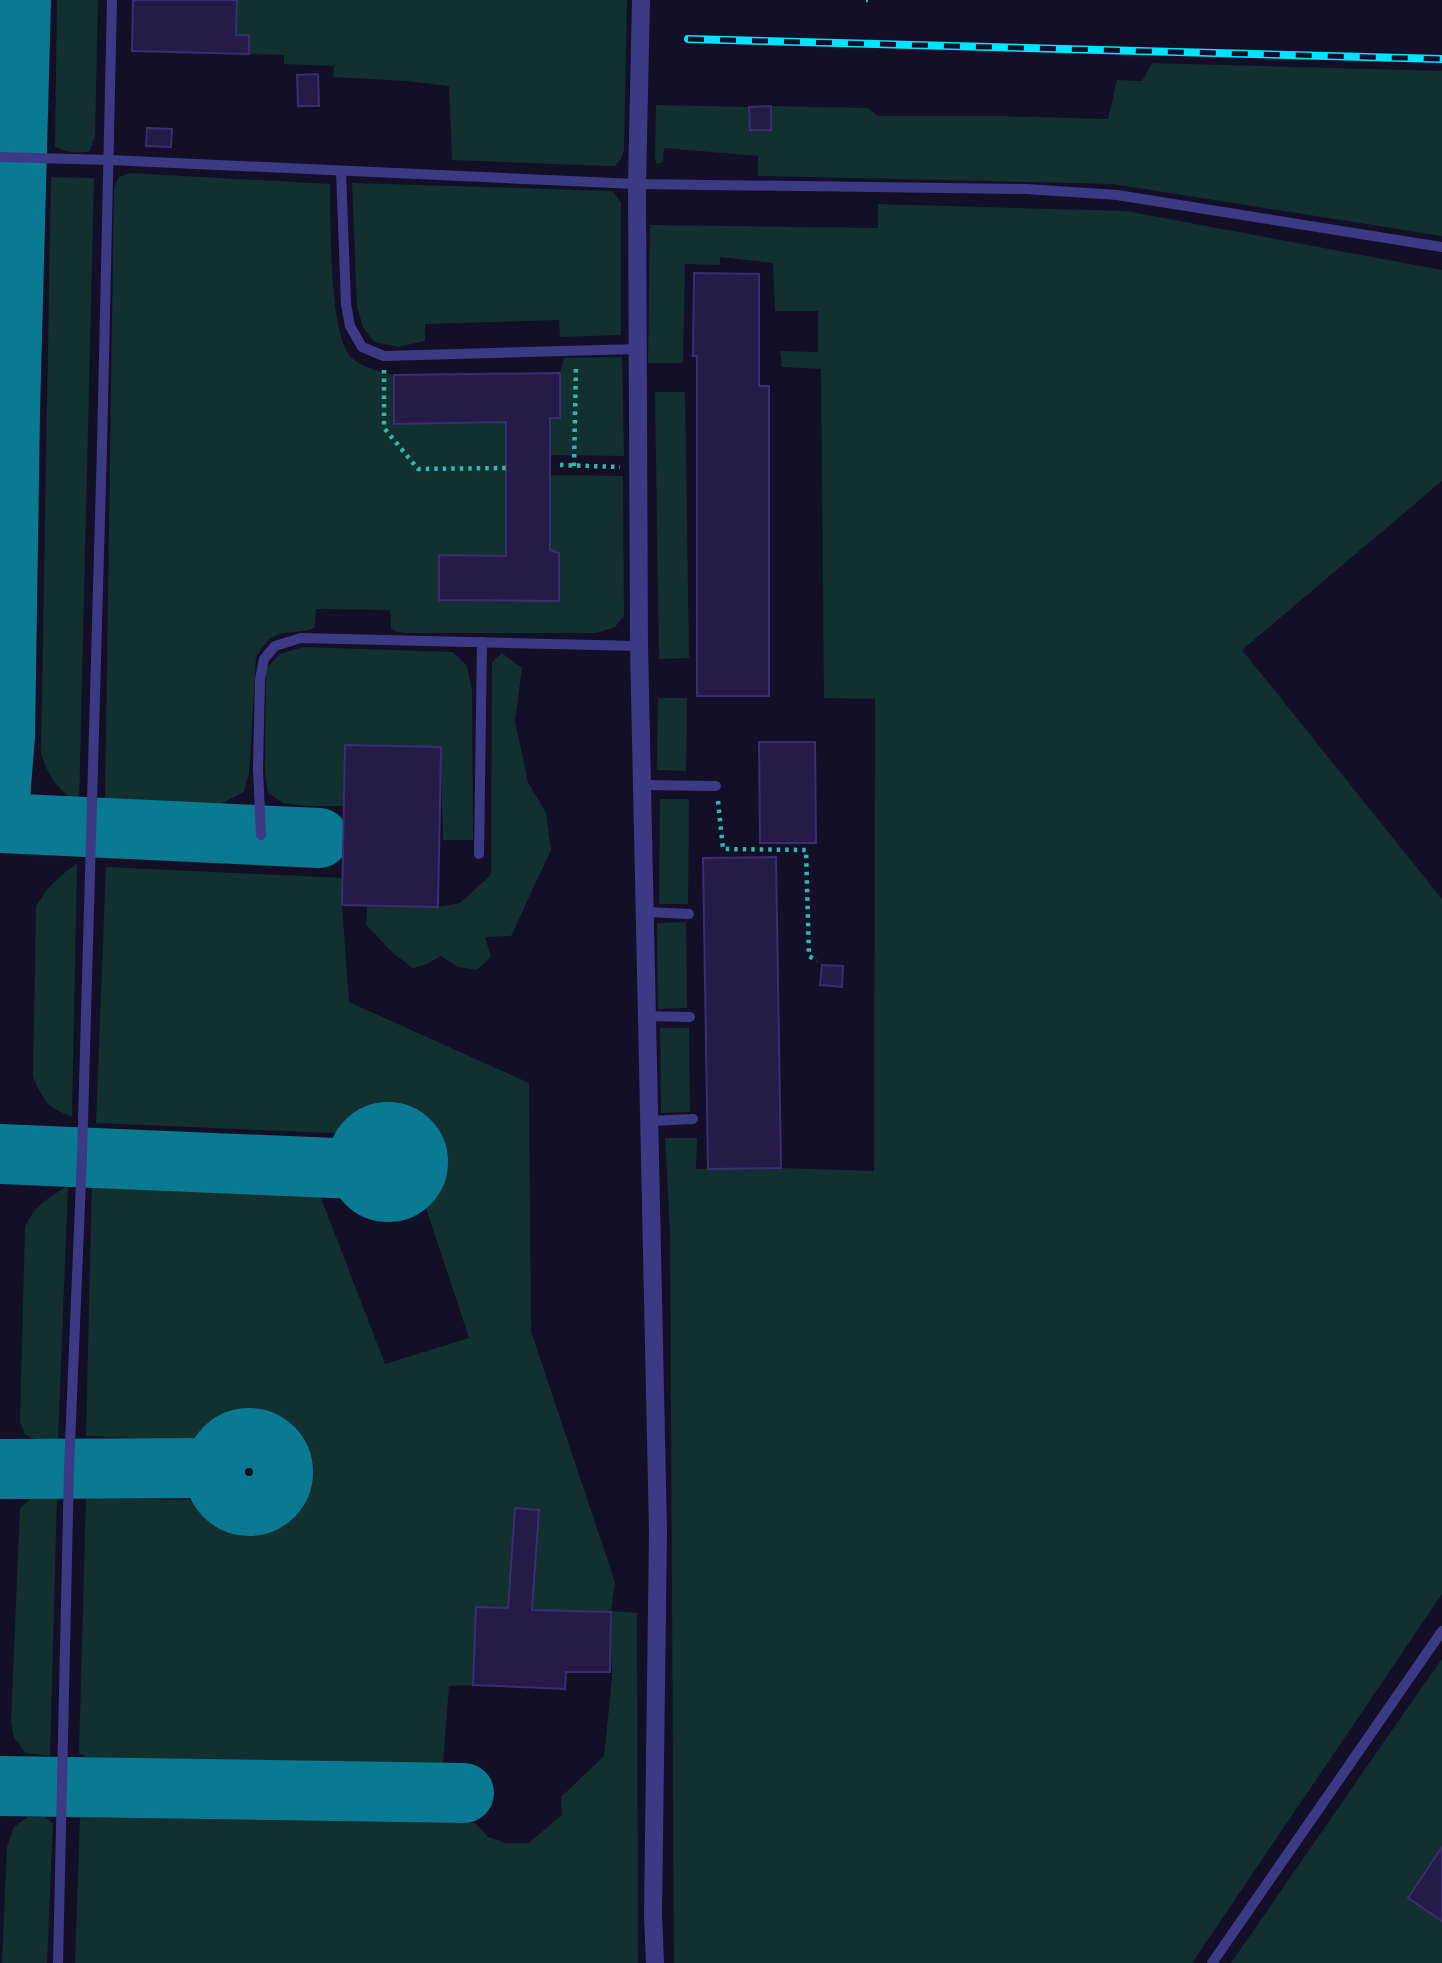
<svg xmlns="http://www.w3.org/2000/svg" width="1442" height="1963" font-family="Inter,sans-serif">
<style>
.green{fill:#12302f}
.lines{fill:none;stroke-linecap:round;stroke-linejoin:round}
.taxiway{stroke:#0a7a92;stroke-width:60}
.building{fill:#241b47;stroke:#3b2d73;stroke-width:2}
.path{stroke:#2fb8b0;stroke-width:4.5;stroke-dasharray:3.5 5;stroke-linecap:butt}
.lane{stroke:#3d3a85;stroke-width:10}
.street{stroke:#3d3a85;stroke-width:18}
.rail-casing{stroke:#00e5ff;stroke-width:8}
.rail{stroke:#130f26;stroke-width:5;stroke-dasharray:16;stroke-linecap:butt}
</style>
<rect width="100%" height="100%" fill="#130f26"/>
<g class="green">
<path d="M 57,0 L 98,0 L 95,136 L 90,151 C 78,154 66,153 55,146 Z"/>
<path d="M 237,0 L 627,0 L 624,150 L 621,159 L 615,166 L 607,166 L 452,160 L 449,86 L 406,81 L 333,77 L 334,66 L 284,64 L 284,55 L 249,54 L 249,35 L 236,35 Z"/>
<path d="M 1152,63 L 1442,71 L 1442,236 L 1113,184 L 758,176 L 758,156 L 664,148 L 663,162 L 657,164 L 655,158 L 656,105 L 749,107 L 750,130 L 771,106 L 868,108 L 878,116 L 998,116 L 1108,119 L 1117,80 L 1142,81 Z"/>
<path d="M 130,173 L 330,184 C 331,218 328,339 353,359 C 365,368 380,372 394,375 L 394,424 L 506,422 L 506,556 L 439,555 L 439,600 L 559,601 L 550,550 L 550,475 L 623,476 L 624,616 L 615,627 L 596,633 L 406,633 L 395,631 L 391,628 L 390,610 L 316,609 L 315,628 C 285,637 274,624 256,658 L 249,773 L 244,792 L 220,804 L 122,808 L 105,801 L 114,187 L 119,177 Z"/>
<path d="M 51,177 L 94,178 L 79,805 C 59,790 48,778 41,753 Z"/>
<path d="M 352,183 L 613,191 L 621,203 L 621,335 L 560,337 L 559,320 L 425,324 L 425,341 L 398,347 L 374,342 L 363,327 L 357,307 Z"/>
<path d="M 878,204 L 1126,211 L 1442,270 L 1442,481 L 1242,650 L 1442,899 L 1442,1594 L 1192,1963 L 674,1963 L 670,1230 L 665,1138 L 697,1138 L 696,1169 L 781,1168 L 874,1171 L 875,699 L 824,698 L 821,369 L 782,367 L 780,351 L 818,352 L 818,311 L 775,311 L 773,263 L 720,257 L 720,265 L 685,264 L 683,363 L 648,363 L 650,225 L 878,228 Z"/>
<path d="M 622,357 L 624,456 L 550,455 L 550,418 L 560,418 L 560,373 L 564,358 Z"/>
<path d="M 655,392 L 685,392 L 689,658 L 659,659 Z"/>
<path d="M 303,647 L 453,652 L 467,666 L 472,691 L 473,840 L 443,840 L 440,747 L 345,745 L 344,806 L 306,806 L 283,803 L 268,793 L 265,772 L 266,669 L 280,654 Z"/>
<path d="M 502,653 L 522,668 L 515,721 L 528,782 L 546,813 L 551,850 L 511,936 L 485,937 L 491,957 L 477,970 L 458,967 L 441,956 L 427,964 L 413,968 L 394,954 L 366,925 L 367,906 L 438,907 L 460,903 L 491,875 L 492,662 Z"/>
<path d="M 658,698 L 687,698 L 686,771 L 657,770 Z"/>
<path d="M 660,799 L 689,799 L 688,904 L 659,904 Z"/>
<path d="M 77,864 L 72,1116 C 46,1108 44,1101 33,1077 L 36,907 C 46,888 59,876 77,864 Z"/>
<path d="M 106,867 L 343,878 L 342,905 L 349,1002 L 529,1083 L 531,1331 L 615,1582 L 611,1611 L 637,1613 L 638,1963 L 75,1963 L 80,1817 L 475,1823 L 488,1837 L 506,1843 L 529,1843 L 562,1815 L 561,1797 L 604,1756 L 612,1678 L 611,1612 L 532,1610 L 538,1510 L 516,1508 L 508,1608 L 476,1607 L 473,1685 L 449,1686 L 443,1764 L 117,1759 L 87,1757 L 79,1753 L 86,1498 L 199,1500 L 219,1518 L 263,1523 L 280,1509 L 294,1490 L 303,1490 L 304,1464 L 296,1463 L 293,1446 L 278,1432 L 255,1424 L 232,1423 L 213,1433 L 201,1429 L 194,1441 L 86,1436 L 92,1178 L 316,1185 L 385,1364 L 469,1338 L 421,1193 C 426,1183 434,1173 435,1162 C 436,1136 403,1108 377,1118 C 369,1120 361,1129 354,1134 L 96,1123 Z"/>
<path d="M 686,922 L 687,1008 L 658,1009 L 657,923 Z"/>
<path d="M 660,1028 L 689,1028 L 690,1112 L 661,1113 Z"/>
<path d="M 68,1186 L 58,1440 L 41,1441 L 25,1435 L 20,1422 L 25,1227 C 33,1207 49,1197 68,1186 Z"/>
<path d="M 46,1492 L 57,1495 L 50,1756 L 26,1753 L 14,1738 L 11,1721 L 20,1509 L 33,1496 Z"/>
<path d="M 1442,1659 L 1442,1963 L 1231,1963 L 1415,1697 Z"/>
<path d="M 28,1817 L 45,1817 L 53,1823 L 47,1963 L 2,1963 L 7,1847 L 14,1827 Z"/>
</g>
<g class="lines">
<g class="taxiway">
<path d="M 0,798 L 5,736 L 10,412 L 21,0"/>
<path d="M 0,823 L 319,838"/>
<circle cx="388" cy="1162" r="30"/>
<path d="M 0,1154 L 358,1169"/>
<circle cx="249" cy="1472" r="34"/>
<path d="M 0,1469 L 214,1468"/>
<path d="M 0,1786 L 464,1793"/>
</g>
</g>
<g class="building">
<path d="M 133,0 L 237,0 L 236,35 L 249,35 L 249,54 L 132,51 Z"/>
<path d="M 318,74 L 319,106 L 298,106 L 297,75 Z"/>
<path d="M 771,106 L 771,130 L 750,130 L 749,107 Z"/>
<path d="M 147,128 L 172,129 L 171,147 L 146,146 Z"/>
<path d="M 694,273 L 759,274 L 759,386 L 769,386 L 769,696 L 697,696 L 697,356 L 693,356 Z"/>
<path d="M 560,373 L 560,418 L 550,418 L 550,550 L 559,553 L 559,601 L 439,600 L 439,555 L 506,556 L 506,422 L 394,424 L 394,375 Z"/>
<path d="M 759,742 L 815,742 L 816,843 L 760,843 Z"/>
<path d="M 345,745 L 441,747 L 438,907 L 342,905 Z"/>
<path d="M 776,857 L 781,1168 L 708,1169 L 703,858 Z"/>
<path d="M 822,965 L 843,966 L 842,987 L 820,985 Z"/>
<path d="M 515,1508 L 539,1510 L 532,1610 L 611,1612 L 610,1672 L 566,1672 L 565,1689 L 473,1685 L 476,1607 L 508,1608 Z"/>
<path d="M 1442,1847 L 1442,1921 L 1408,1898 Z"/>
</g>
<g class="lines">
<g class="path">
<path d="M 866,0 L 868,0"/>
<path d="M 384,370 L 384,428 L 418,469 L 506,468"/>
<path d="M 560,465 L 620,467"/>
<path d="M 574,466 L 576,365"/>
<path d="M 718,801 L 723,849 L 806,850 L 809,956 L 817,961"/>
</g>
<g class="lane">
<path d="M 0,157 L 109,160 L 637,184 L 1026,189 L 1117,195 L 1442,247"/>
<path d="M 341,171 L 346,304 L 350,326 L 362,347 L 384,356 L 638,349"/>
<path d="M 642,785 L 716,786"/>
<path d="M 261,835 L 258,770 L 260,679 L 264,659 L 275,646 L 301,638 L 639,646"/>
<path d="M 479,854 L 482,642"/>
<path d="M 645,912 L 689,914"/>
<path d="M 647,1016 L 690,1017"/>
<path d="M 650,1121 L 693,1119"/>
<path d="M 58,1963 L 69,1468 L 82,1157 L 102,446 L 112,0"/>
<path d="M 1212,1963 L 1442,1631"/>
</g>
<path class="street" d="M 641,0 L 637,184 L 639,646 L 658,1531 L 653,1915 L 655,1963"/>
<g class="rail-casing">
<path id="rail" d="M 688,39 L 1442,59"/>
</g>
<use href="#rail" class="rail"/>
</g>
</svg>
